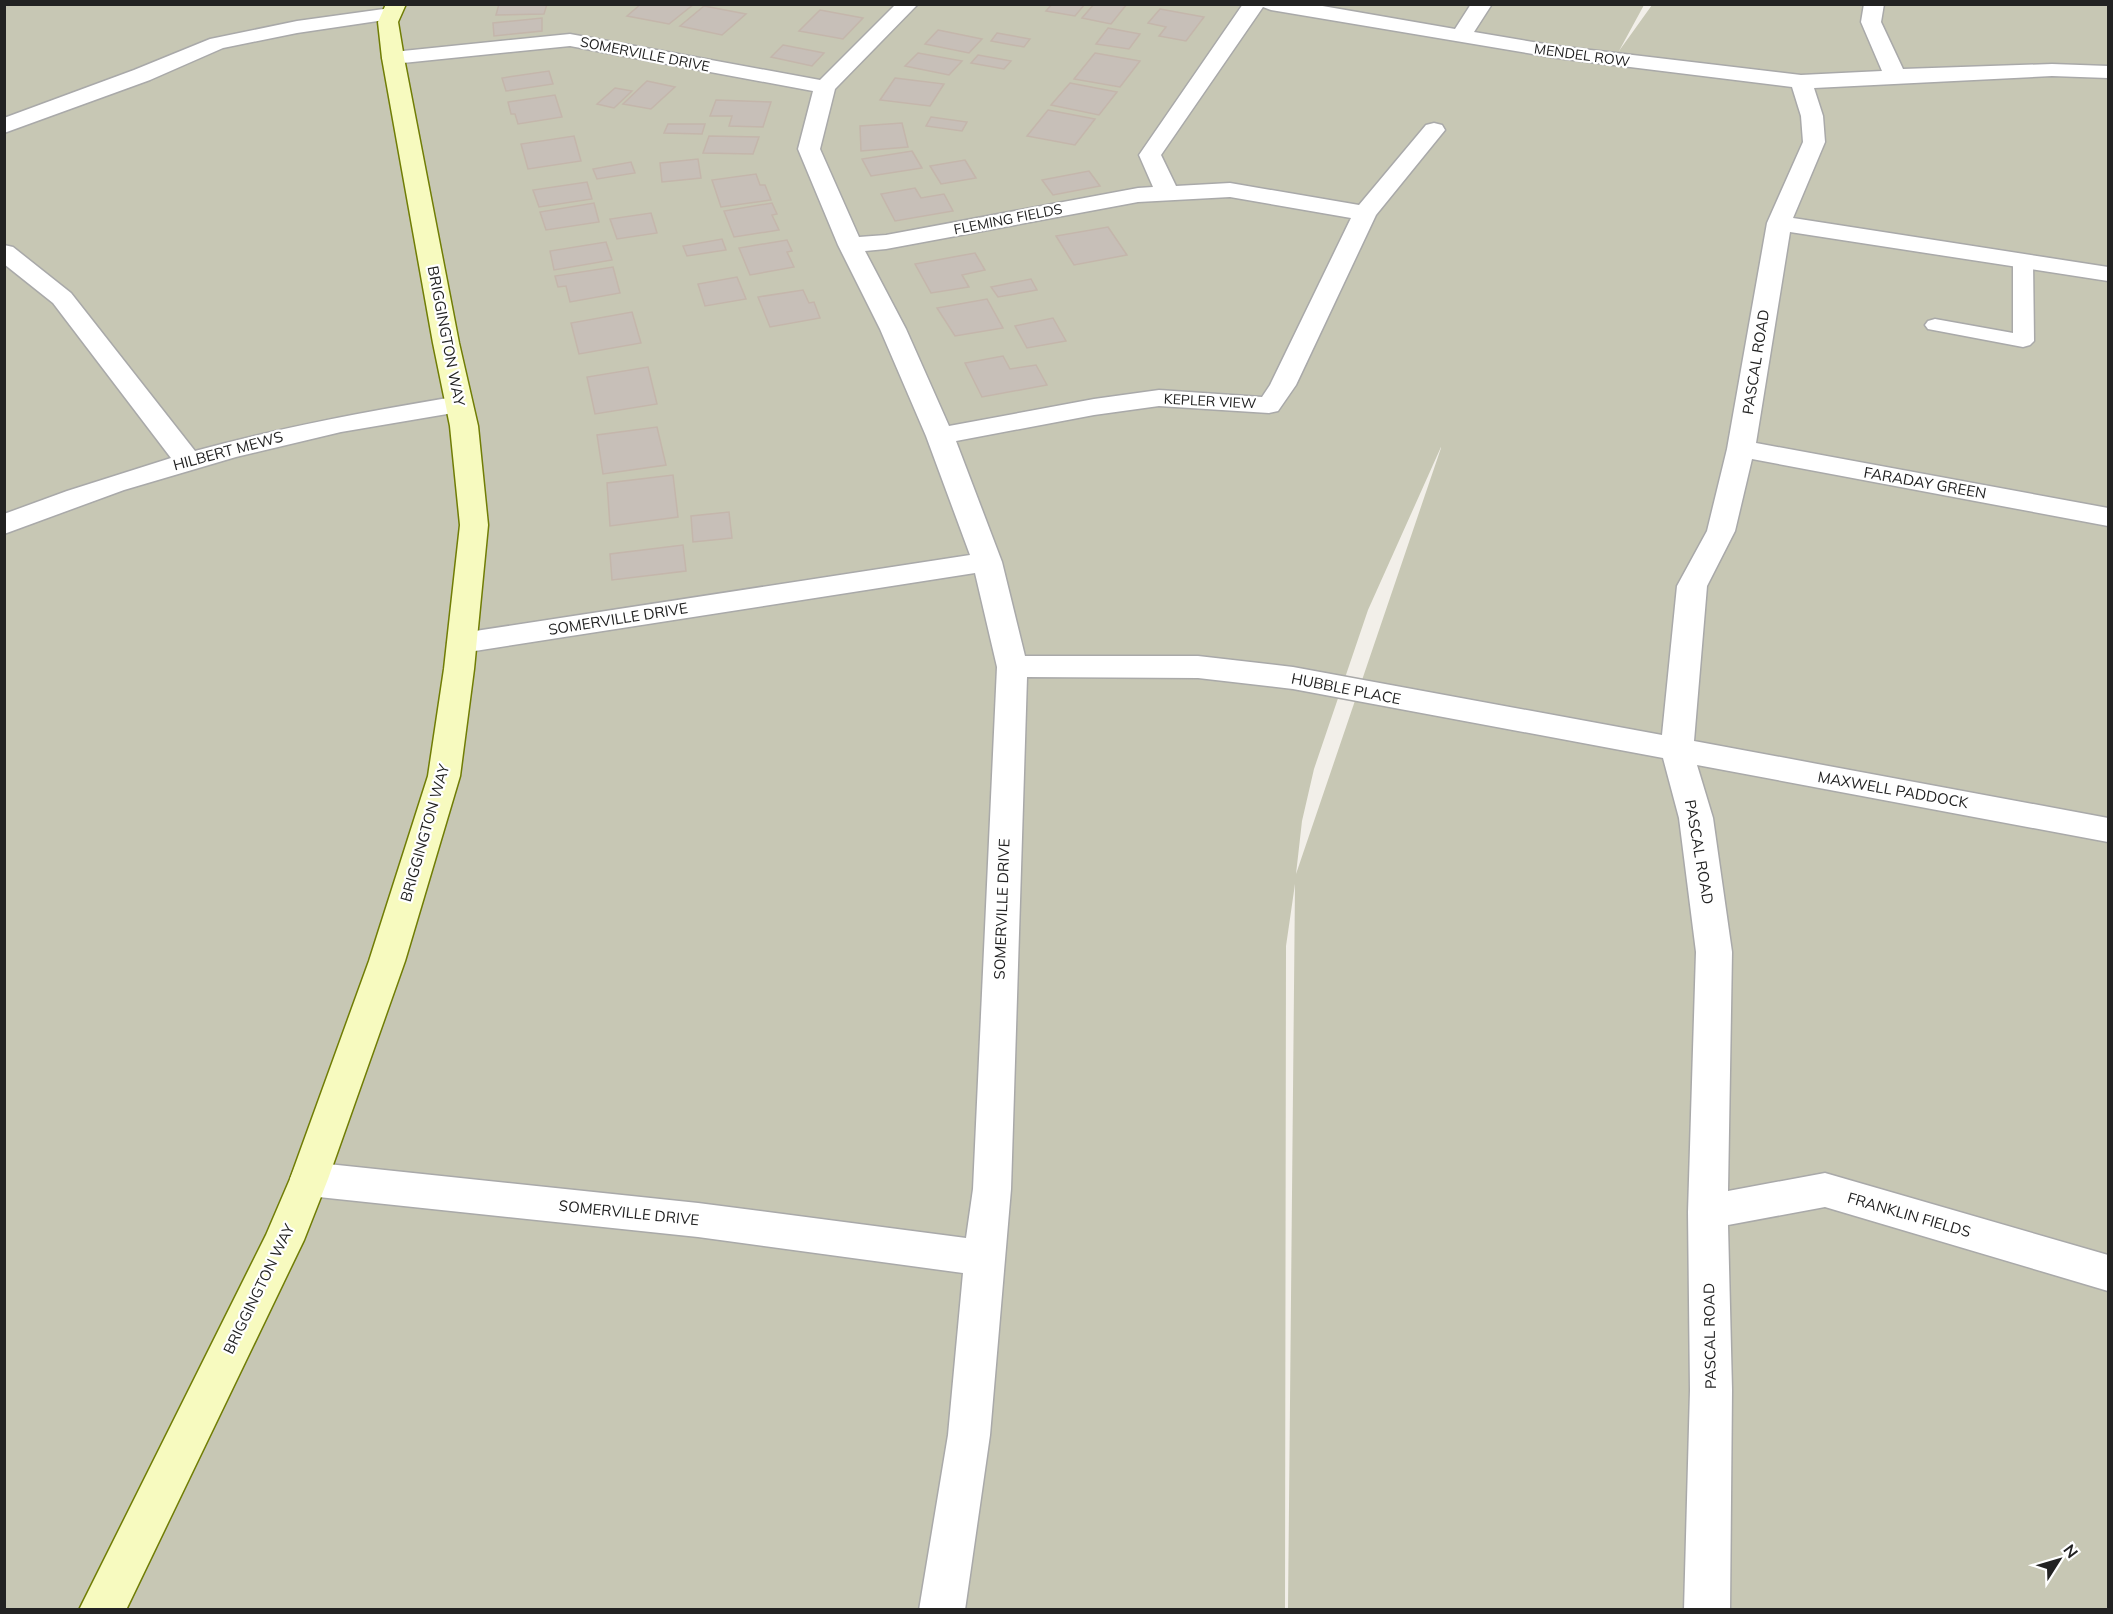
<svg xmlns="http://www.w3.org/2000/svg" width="2113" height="1614" font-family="Mulish,sans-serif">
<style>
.construction{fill:#c7c7b4;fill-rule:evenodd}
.building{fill:#c7bfb8;stroke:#c4b6ab;stroke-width:1.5}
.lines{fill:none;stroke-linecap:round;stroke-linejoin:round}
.lane-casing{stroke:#a9a9a9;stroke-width:3}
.street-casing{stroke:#a9a9a9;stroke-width:3}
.secondary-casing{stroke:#707d05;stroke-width:3}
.lane{fill:#fff;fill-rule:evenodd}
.street{fill:#fff;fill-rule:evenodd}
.secondary{fill:#f7fabf;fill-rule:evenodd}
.labels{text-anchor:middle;stroke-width:4.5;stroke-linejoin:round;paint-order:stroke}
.far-street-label{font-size:14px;fill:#222;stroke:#fff}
.street-label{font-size:15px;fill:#222;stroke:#fff}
</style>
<rect width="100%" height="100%" fill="#f2efe9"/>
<path class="construction" d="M 5,5 L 1644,5 L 1619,51 L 1652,5 L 2108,5 L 2108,1609 L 1288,1609 L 1295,884 L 1286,946 L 1285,1609 L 5,1610 ZM 1441,447 L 1441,448 L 1296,874 L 1302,821 L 1314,769 L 1368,610 Z"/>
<g class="building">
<path d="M 499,4 L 547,4 L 544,14 L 496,15 Z"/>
<path d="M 641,4 L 694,4 L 669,24 L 627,16 Z"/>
<path d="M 1052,4 L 1085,4 L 1075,16 L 1046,11 Z"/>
<path d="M 1094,4 L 1127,4 L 1111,24 L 1082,18 Z"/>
<path d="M 704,6 L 746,14 L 722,35 L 680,26 Z"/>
<path d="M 1160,9 L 1204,17 L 1186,41 L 1159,36 L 1166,27 L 1148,23 Z"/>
<path d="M 820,10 L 863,18 L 843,39 L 799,31 Z"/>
<path d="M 542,18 L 542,31 L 494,36 L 493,23 Z"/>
<path d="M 1108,28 L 1140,34 L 1129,49 L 1096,44 Z"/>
<path d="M 938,30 L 982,39 L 969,53 L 925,44 Z"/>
<path d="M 997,33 L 1030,39 L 1024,47 L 991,41 Z"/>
<path d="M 783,45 L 824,53 L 812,66 L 771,57 Z"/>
<path d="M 918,53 L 962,61 L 949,75 L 905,66 Z"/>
<path d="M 1095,53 L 1140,61 L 1120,87 L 1074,79 Z"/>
<path d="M 978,55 L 1011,61 L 1004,69 L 971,63 Z"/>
<path d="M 549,71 L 553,84 L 506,91 L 502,78 Z"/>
<path d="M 895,78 L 944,84 L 930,106 L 880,100 Z"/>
<path d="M 647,81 L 675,87 L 651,109 L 623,104 Z"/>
<path d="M 1070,83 L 1117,92 L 1099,115 L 1051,105 Z"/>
<path d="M 615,88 L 632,91 L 614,108 L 597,104 Z"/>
<path d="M 555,95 L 562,117 L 518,124 L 515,114 L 511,114 L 508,102 Z"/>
<path d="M 716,100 L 771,102 L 763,127 L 729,126 L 732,116 L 710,116 Z"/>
<path d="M 1048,110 L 1095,119 L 1075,145 L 1027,136 Z"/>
<path d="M 931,117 L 967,122 L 962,131 L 926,126 Z"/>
<path d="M 902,123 L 908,147 L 861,151 L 860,126 Z"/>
<path d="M 668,124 L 705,124 L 702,134 L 664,133 Z"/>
<path d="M 574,136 L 581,161 L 528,169 L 521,144 Z"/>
<path d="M 709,136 L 759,137 L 753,154 L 703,153 Z"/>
<path d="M 912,151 L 922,168 L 871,176 L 862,159 Z"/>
<path d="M 698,159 L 701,178 L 662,182 L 660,163 Z"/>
<path d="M 965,160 L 976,178 L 941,184 L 930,166 Z"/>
<path d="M 631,162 L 635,173 L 597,179 L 593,169 Z"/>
<path d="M 1089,171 L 1100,186 L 1053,195 L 1042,180 Z"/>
<path d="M 756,174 L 760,185 L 765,185 L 771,200 L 721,207 L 712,180 Z"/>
<path d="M 587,182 L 592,199 L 539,207 L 533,190 Z"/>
<path d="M 915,188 L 921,198 L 944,194 L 953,211 L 895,221 L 881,194 Z"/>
<path d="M 594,203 L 599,222 L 546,230 L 540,212 Z"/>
<path d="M 772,203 L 777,214 L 772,215 L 779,230 L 734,237 L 724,211 Z"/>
<path d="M 651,213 L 657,233 L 617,239 L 610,219 Z"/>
<path d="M 1108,227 L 1127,255 L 1074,265 L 1056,236 Z"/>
<path d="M 722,239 L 726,250 L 687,256 L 683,246 Z"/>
<path d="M 787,240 L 792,251 L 787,252 L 794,267 L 750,275 L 739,248 Z"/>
<path d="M 606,242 L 612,260 L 554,270 L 550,251 Z"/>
<path d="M 975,253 L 985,270 L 962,275 L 969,287 L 931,293 L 915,264 Z"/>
<path d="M 613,267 L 620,293 L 570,302 L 566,286 L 558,287 L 555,276 Z"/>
<path d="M 737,277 L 746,299 L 705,306 L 698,284 Z"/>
<path d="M 1031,279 L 1037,290 L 998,297 L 991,287 Z"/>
<path d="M 803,290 L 809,303 L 814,302 L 820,318 L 770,327 L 758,297 Z"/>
<path d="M 987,299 L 1003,328 L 955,336 L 937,308 Z"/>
<path d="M 632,312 L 641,343 L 579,354 L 571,323 Z"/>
<path d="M 1053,318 L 1066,341 L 1027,348 L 1015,326 Z"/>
<path d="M 1003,356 L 1010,369 L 1036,365 L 1047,385 L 982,397 L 965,363 Z"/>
<path d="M 648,367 L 657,404 L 595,414 L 587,377 Z"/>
<path d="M 657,427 L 666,465 L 603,474 L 597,435 Z"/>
<path d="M 673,475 L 678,517 L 610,526 L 607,483 Z"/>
<path d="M 729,512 L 732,538 L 693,542 L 691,516 Z"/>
<path d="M 683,545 L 686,571 L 612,580 L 610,554 Z"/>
</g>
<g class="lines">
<g class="lane-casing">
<path id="lane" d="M 2023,255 L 2030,257 L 2033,261 L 2034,341 L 2030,345 L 2023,347 L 1928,329 L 1925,325 L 1928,321 L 1935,319 L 2013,333 L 2013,261 L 2016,257 Z"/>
</g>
<g class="street-casing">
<g id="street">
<path d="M 896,4 L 918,4 L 835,89 L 820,149 L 859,237 L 886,235 L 1138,188 L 1153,187 L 1139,155 L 1243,4 L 1311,4 L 1455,29 L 1471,4 L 1492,4 L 1474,32 L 1557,46 L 1801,75 L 1882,71 L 1861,22 L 1864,4 L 1884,4 L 1881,22 L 1903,69 L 2052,64 L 2108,66 L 2108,78 L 2052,76 L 1814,88 L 1823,116 L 1825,142 L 1793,218 L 2108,267 L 2108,281 L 1790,232 L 1756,443 L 2108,508 L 2108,526 L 1752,459 L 1735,531 L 1707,586 L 1694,741 L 2108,818 L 2108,842 L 1697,765 L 1713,818 L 1732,952 L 1728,1191 L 1825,1173 L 2108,1255 L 2108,1291 L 1825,1207 L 1728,1225 L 1732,1390 L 1730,1610 L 1684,1610 L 1690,1390 L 1688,1212 L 1696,952 L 1679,818 L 1663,758 L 1293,689 L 1198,678 L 1027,677 L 1011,1189 L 990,1435 L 965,1610 L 919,1610 L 948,1435 L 963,1273 L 698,1237 L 309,1196 L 295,1191 L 290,1179 L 295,1167 L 309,1162 L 698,1203 L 966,1238 L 973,1189 L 997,667 L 975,573 L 462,653 L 451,650 L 447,643 L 451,636 L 462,633 L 970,555 L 926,436 L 880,329 L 838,245 L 798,149 L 813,91 L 570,46 L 393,64 L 385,63 L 382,58 L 385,53 L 393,52 L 570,34 L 820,80 ZM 1263,7 L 1271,10 L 1557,58 L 1792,87 L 1801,116 L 1803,142 L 1767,223 L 1727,449 L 1707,531 L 1677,586 L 1662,735 L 1293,667 L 1198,656 L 1025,656 L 1002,562 L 956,441 L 1094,415 L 1159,406 L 1269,413 L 1278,411 L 1296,385 L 1376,215 L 1445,130 L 1442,125 L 1434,123 L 1426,125 L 1359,205 L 1230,183 L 1176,186 L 1161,155 ZM 1230,197 L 1351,218 L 1270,385 L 1262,397 L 1159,390 L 1094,399 L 949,426 L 906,329 L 865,251 L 886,249 L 1138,202 Z"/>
<path d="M 391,8 L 398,10 L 401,14 L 398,18 L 297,33 L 223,48 L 150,80 L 4,133 L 4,118 L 134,70 L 210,39 L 297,21 Z"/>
<path d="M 4,245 L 13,247 L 71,293 L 195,451 C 282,427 370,411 459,396 L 468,398 L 472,404 L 468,410 L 459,412 L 341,432 L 236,457 L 124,490 L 4,534 L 4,514 L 67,491 L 171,458 L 53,303 L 4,264 Z"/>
</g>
</g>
<g class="secondary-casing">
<path id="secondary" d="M 386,4 L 406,4 L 398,22 L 404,58 L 459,343 L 478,426 L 488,525 L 474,669 L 460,776 L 405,961 L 328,1179 L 304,1240 L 126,1610 L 79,1610 L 266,1235 L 290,1179 L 369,961 L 428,776 L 444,669 L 460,525 L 450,426 L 433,343 L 382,58 L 378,22 Z"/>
</g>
<use href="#lane" class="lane"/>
<use href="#street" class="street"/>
<use href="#secondary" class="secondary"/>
</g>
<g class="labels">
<g class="far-street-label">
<text transform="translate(645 54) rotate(11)" y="5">SOMERVILLE DRIVE</text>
<text transform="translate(1582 55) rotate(8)" y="5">MENDEL ROW</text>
<text transform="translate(1008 219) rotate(-11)" y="5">FLEMING FIELDS</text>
<text transform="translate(1210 401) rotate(3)" y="5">KEPLER VIEW</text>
</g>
<g class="street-label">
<text transform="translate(446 336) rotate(79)" y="5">BRIGGINGTON WAY</text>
<text transform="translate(1756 362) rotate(-81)" y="5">PASCAL ROAD</text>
<text transform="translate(228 451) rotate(-15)" y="5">HILBERT MEWS</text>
<text transform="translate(1925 483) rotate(10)" y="5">FARADAY GREEN</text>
<text transform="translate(618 619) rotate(-9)" y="5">SOMERVILLE DRIVE</text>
<text transform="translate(1346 689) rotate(11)" y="5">HUBBLE PLACE</text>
<text transform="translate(1893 790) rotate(10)" y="5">MAXWELL PADDOCK</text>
<text transform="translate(425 833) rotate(-74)" y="5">BRIGGINGTON WAY</text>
<text transform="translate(1699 852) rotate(80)" y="5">PASCAL ROAD</text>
<text transform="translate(1002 909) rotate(-88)" y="5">SOMERVILLE DRIVE</text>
<text transform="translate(629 1213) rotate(6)" y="5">SOMERVILLE DRIVE</text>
<text transform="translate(1909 1215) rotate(16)" y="5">FRANKLIN FIELDS</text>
<text transform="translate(259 1289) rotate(-64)" y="5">BRIGGINGTON WAY</text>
<text transform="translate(1710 1336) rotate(-91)" y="5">PASCAL ROAD</text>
</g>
</g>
<rect width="2113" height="1614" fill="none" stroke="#222222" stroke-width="12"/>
<g transform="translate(2059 1560) rotate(53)" stroke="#ffffff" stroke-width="4.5" paint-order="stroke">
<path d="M0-4.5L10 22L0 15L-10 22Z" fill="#222222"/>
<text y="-9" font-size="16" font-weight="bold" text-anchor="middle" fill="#222222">N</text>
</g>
</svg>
